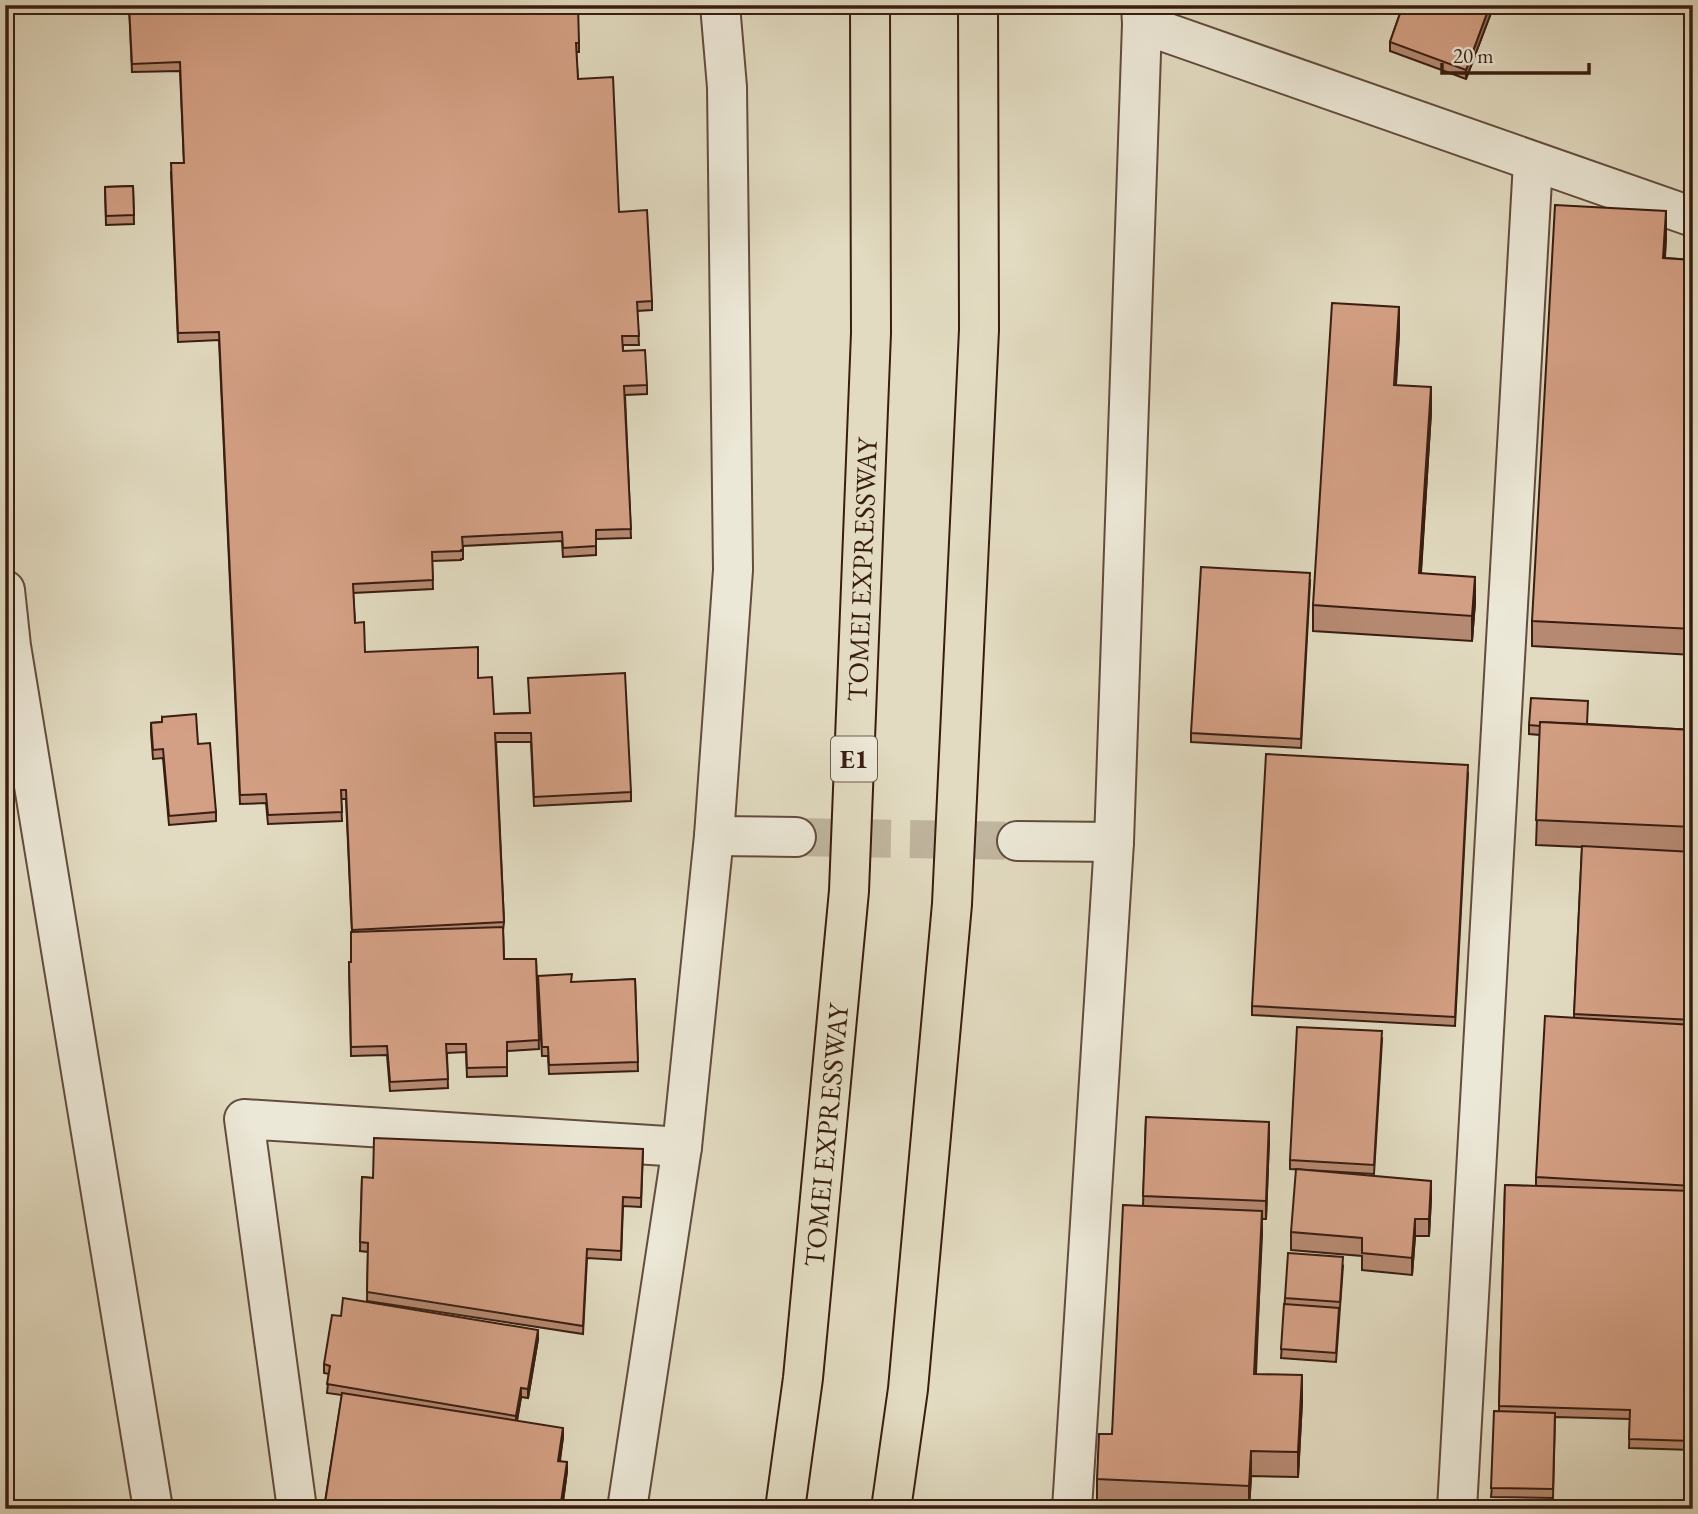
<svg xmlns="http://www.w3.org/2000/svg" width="1698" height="1514" font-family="'EB Garamond',serif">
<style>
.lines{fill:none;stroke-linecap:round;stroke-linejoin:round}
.minor-tunnel{stroke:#c0b59e;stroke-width:38;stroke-dasharray:38 19;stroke-linecap:butt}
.minor-casing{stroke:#634c3d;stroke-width:42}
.highway-casing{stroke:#391d11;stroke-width:42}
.minor{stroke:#ece8d7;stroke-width:38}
.highway{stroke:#e2dbc1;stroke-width:38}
.wall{fill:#b68a72;stroke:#391d11;stroke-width:2}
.shaded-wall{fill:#94705d;stroke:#391d11;stroke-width:2}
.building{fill:#d4a085;stroke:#391d11;stroke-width:2}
.labels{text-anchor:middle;stroke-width:5;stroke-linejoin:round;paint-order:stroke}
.shield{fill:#ece8d7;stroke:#6f5a4c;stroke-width:2}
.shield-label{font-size:26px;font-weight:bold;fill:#391d11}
.street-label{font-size:28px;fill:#391d11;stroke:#ece8d7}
</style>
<rect width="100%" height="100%" fill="#e2dbc1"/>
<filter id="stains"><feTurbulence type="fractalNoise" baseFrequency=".00286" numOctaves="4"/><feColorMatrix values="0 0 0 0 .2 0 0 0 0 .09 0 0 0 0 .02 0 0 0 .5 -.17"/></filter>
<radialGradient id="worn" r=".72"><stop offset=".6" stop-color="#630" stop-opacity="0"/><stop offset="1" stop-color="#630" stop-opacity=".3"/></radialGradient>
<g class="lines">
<path class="minor-tunnel" d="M 796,837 L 1017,841"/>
<g class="minor-casing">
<g id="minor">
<path d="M 1142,24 L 1693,217"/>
<path d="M 5,590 L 11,646 L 153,1509"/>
<path d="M 714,836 L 796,837"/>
<path d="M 1017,841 L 1114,842"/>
<path d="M 297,1509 L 244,1119 L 682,1147"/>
<path d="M 627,1509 L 682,1147 L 714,836 L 733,570 L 727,87 L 720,5"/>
<path d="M 1072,1509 L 1114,842 L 1142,24 L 1141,5"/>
<path d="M 1457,1509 L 1533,162"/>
</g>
</g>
<g class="highway-casing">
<g id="highway">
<path id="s1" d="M 785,1509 L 803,1378 L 849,891 L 871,333 L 870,5"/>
<path d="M 891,1509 L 908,1389 L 952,904 L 979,330 L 978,5"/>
</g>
</g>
<use href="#minor" class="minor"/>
<use href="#highway" class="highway"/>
</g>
<g class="wall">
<path d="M 129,5 L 579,43 L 579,52 L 576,52 L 578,79 L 619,212 L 652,301 L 652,310 L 637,311 L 639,345 L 623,345 L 623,351 L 647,385 L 647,394 L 625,395 L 631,538 L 596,539 L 596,555 L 563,557 L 562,541 L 463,546 L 463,559 L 461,559 L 461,560 L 432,561 L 433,589 L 353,593 L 355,623 L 365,652 L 478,678 L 494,714 L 529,713 L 631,792 L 631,801 L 534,806 L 531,742 L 496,742 L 504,922 L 503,931 L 504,959 L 536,959 L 539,1049 L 507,1051 L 507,1076 L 467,1077 L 466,1052 L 447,1053 L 448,1088 L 390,1091 L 387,1055 L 351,1056 L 349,962 L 351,962 L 352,932 L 346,799 L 341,799 L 342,821 L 268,824 L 266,803 L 240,804 L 219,340 L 178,342 L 171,172 L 184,163 L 180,71 L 132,72 Z"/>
<path d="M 1403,5 L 1494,5 L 1466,79 L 1390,51 L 1390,42 Z"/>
<path d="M 133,186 L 134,224 L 106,225 L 105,187 Z"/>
<path d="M 1666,236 L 1665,258 L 1693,260 L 1693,655 L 1532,646 L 1532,621 Z"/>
<path d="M 1399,333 L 1396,385 L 1431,412 L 1421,573 L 1475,602 L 1472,641 L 1313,631 L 1313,605 Z"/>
<path d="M 1310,582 L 1301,748 L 1191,742 L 1191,733 Z"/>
<path d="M 162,717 L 198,744 L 216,812 L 216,821 L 169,825 L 163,758 L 153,759 L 151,732 L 151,723 L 162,722 Z"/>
<path d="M 1588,724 L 1693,730 L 1693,1450 L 1629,1448 L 1630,1419 L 1555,1417 L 1553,1498 L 1491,1497 L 1499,1411 L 1505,1185 L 1564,1187 L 1536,1186 L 1536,1177 L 1574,1018 L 1582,847 L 1536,845 L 1540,735 L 1529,734 L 1529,725 Z"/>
<path d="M 1468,774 L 1455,1026 L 1252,1015 L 1252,1006 Z"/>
<path d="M 635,979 L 638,1071 L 549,1074 L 548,1056 L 542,1056 L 538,985 Z"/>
<path d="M 1382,1040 L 1374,1174 L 1290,1169 L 1290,1160 Z"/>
<path d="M 1146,1117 L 1269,1139 L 1266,1219 L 1262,1219 L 1256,1374 L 1302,1401 L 1298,1477 L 1251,1476 L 1249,1509 L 1190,1509 L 1097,1504 L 1097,1479 L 1112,1434 L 1143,1206 Z"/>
<path d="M 643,1149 L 641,1207 L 623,1206 L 621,1260 L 587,1258 L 583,1334 L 367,1301 L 368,1252 L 360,1251 L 362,1177 L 373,1178 Z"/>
<path d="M 1431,1198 L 1429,1236 L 1415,1236 L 1412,1275 L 1362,1270 L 1362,1256 L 1291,1250 L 1291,1232 Z"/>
<path d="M 1343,1266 L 1336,1362 L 1281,1358 L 1285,1298 Z"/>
<path d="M 538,1339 L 528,1398 L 521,1397 L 517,1421 L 563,1437 L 560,1461 L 567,1471 L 562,1509 L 324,1509 L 342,1395 L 327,1393 L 329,1374 L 324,1373 L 324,1364 Z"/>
</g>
<g class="shaded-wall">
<path d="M 1490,5 L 1494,5 L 1466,79 L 1466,70 Z"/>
<path d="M 1666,211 L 1666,236 L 1663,283 L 1663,258 Z"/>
<path d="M 1399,307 L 1399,333 L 1394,410 L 1394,385 Z"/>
<path d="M 1431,387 L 1431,412 L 1419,599 L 1419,573 Z"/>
<path d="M 1475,577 L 1475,602 L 1472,641 L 1472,616 Z"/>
<path d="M 1269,1122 L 1269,1139 L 1266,1219 L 1266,1201 Z"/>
<path d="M 1431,1181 L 1431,1198 L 1429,1236 L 1429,1219 Z"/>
<path d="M 1262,1211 L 1262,1236 L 1254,1399 L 1254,1374 Z"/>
<path d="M 1415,1219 L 1415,1236 L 1412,1275 L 1412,1258 Z"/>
<path d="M 538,1330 L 538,1339 L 528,1398 L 528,1389 Z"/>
<path d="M 1302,1375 L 1302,1401 L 1298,1477 L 1298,1452 Z"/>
<path d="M 521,1388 L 521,1397 L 516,1425 L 516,1416 Z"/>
<path d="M 563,1428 L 563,1437 L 558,1470 L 558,1461 Z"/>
<path d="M 1251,1451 L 1251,1476 L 1249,1509 L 1249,1486 Z"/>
<path d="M 567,1462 L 567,1471 L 562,1509 L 560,1509 Z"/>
</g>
<g class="building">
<path d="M 129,5 L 578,5 L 579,43 L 576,43 L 578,79 L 613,77 L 619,212 L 647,210 L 652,301 L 637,302 L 639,336 L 622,336 L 623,351 L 645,350 L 647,385 L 624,386 L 631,529 L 596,530 L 596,546 L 563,548 L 562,532 L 462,537 L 463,550 L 461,550 L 461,551 L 432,552 L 433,580 L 353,584 L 355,623 L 364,622 L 365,652 L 478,647 L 478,678 L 492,677 L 494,714 L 530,713 L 528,678 L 625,673 L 631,792 L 534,797 L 531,733 L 495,733 L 504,922 L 352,930 L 346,790 L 341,790 L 342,812 L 268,815 L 266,794 L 240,795 L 219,332 L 178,333 L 171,163 L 184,163 L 180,62 L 132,64 Z"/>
<path d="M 1403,5 L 1490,5 L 1466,70 L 1390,42 Z"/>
<path d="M 133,186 L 134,215 L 106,216 L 105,187 Z"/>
<path d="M 1555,205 L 1666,211 L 1663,258 L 1693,260 L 1693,629 L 1532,621 Z"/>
<path d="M 1332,303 L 1399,307 L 1394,385 L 1431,387 L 1419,573 L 1475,577 L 1472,616 L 1313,605 Z"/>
<path d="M 1201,567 L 1310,573 L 1301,739 L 1191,733 Z"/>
<path d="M 1531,698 L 1588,701 L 1587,724 L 1540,722 L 1540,726 L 1529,725 Z"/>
<path d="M 196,714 L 198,744 L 210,743 L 216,812 L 169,816 L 163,749 L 153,750 L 151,723 L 162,722 L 162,717 Z"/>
<path d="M 1540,722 L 1693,730 L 1693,827 L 1536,820 Z"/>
<path d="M 1266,754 L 1468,765 L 1455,1017 L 1252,1006 Z"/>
<path d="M 1582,846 L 1693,852 L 1693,1020 L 1574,1014 Z"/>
<path d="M 503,927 L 504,959 L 536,959 L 539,1040 L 507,1042 L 507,1067 L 467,1068 L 466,1044 L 446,1044 L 448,1079 L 390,1082 L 387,1046 L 351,1047 L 349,962 L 351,962 L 351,932 Z"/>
<path d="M 572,974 L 571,982 L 635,979 L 638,1062 L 549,1065 L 548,1047 L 542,1047 L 538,976 Z"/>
<path d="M 1545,1016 L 1693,1025 L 1693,1186 L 1536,1177 Z"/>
<path d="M 1297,1027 L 1382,1031 L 1374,1165 L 1290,1160 Z"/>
<path d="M 1146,1117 L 1269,1122 L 1266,1201 L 1143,1196 Z"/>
<path d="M 374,1138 L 643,1149 L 641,1198 L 623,1197 L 621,1251 L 587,1249 L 583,1326 L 367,1292 L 368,1243 L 360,1242 L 362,1177 L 373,1178 Z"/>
<path d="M 1296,1169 L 1431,1181 L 1429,1219 L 1415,1219 L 1412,1258 L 1362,1253 L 1362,1238 L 1291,1232 Z"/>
<path d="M 1505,1185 L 1693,1191 L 1693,1441 L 1629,1439 L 1630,1410 L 1499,1406 Z"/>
<path d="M 1123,1205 L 1262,1211 L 1254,1374 L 1302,1375 L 1298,1452 L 1251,1451 L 1249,1486 L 1097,1479 L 1099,1434 L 1112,1434 Z"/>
<path d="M 1288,1253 L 1343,1257 L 1340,1302 L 1285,1298 Z"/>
<path d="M 343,1298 L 538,1330 L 528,1389 L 521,1388 L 516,1416 L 327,1384 L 330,1366 L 324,1364 L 332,1315 L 341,1316 Z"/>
<path d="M 1284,1304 L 1339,1308 L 1336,1353 L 1281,1349 Z"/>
<path d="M 342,1393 L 563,1428 L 558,1461 L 567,1462 L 560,1509 L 324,1509 Z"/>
<path d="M 1494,1411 L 1555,1413 L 1553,1489 L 1491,1488 Z"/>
</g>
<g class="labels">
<rect class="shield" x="831" y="736.5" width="46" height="45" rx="5"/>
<g class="shield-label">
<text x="854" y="768">E1</text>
</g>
<g class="street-label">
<text dy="10" stroke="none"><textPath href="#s1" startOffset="943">TOMEI EXPRESSWAY</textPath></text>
<text dy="10" stroke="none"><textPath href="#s1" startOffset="376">TOMEI EXPRESSWAY</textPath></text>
</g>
</g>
<rect width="1698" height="1514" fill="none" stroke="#e2dbc1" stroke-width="28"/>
<rect x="7" y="7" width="1684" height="1500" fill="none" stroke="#391d11" stroke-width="3.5"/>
<rect x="14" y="14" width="1670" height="1486" fill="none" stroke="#391d11" stroke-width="2"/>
<path d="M1442 63v10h147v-10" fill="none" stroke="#391d11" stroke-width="3.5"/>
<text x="1453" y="63" font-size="21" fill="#391d11" stroke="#ece8d7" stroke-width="5" paint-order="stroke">20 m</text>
<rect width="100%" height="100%" filter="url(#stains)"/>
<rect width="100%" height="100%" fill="url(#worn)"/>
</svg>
